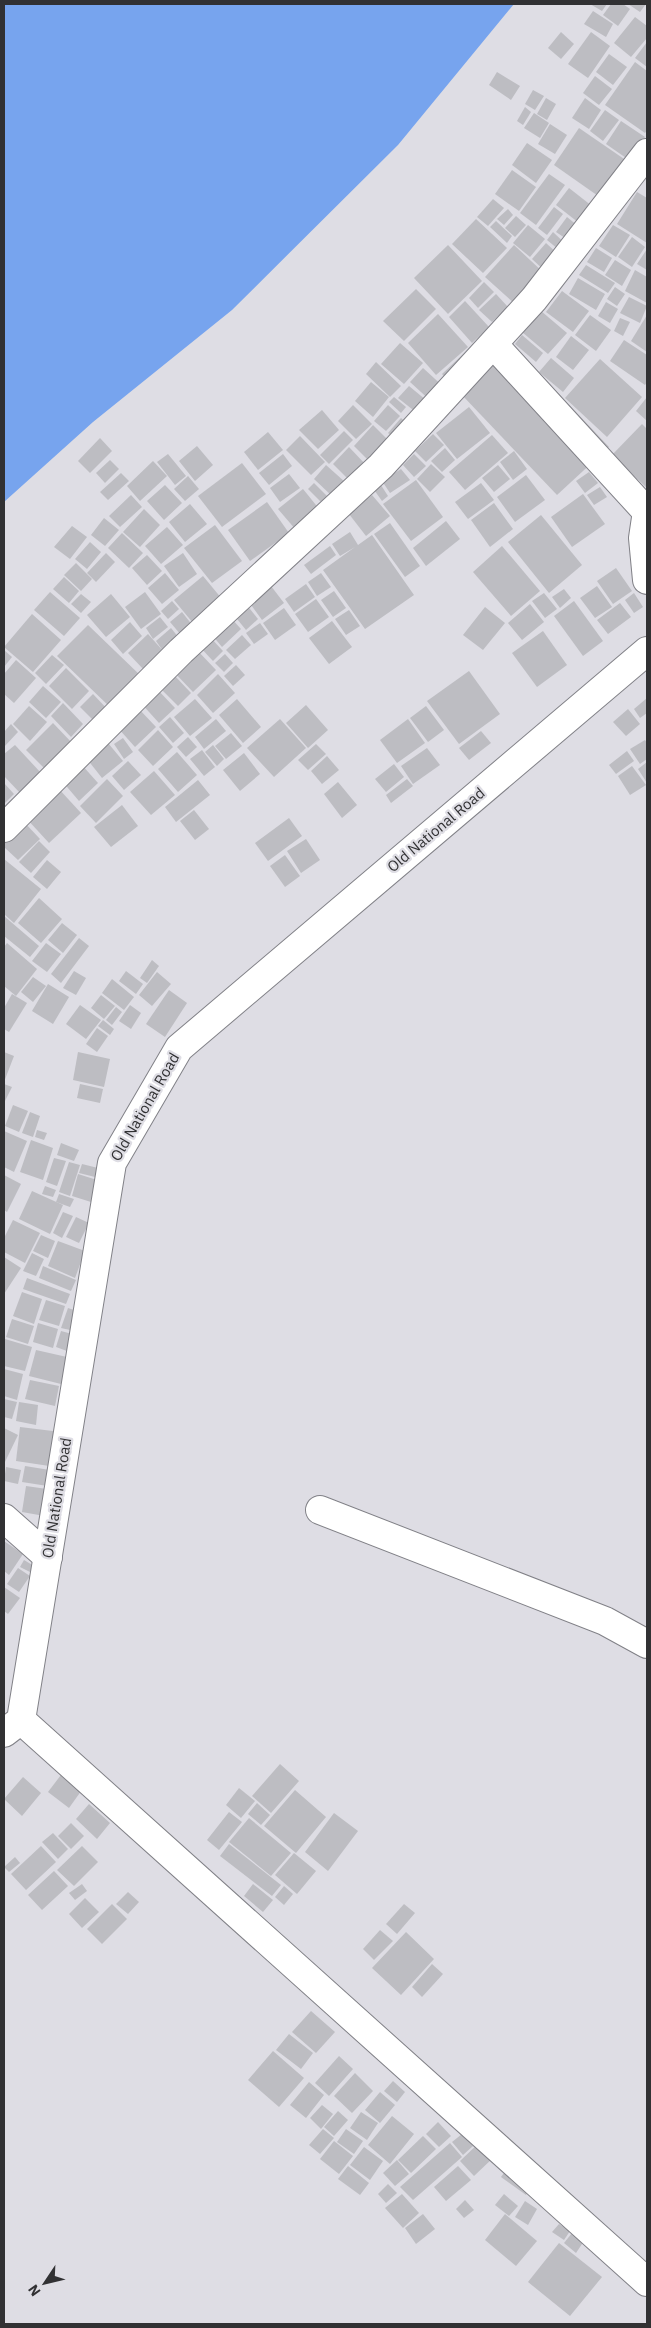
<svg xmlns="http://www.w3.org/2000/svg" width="651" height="2328" font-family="'IBM Plex Sans',sans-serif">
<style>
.water{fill:#77a4ee}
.building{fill:#bdbdc2}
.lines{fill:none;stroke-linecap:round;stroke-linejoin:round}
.street-casing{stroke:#818187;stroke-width:30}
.secondary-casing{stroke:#818187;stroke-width:30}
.street{stroke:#fff;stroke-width:28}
.secondary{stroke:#fff;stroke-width:28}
.labels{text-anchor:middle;stroke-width:4.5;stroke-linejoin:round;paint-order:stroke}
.street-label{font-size:15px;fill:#313133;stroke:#dedde4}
</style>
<rect width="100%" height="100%" fill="#dedde4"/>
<path class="water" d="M 4,4 L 514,4 L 398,145 L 232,310 L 93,422 L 4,502 Z"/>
<g class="building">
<path d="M 590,4 L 607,4 L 602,11 Z"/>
<path d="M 611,4 L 623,4 L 630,9 L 618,26 L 603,15 Z"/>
<path d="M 628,4 L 646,4 L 640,12 Z"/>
<path d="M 593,11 L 613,24 L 606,37 L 584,24 Z"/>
<path d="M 635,17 L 647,26 L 647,38 L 631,57 L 614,43 Z"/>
<path d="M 561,32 L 574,44 L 561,59 L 548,48 Z"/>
<path d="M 591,32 L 610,46 L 588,78 L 568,64 Z"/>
<path d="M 647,42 L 647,67 L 635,58 Z"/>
<path d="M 609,54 L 627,67 L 613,85 L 596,72 Z"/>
<path d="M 635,62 L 647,71 L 647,130 L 645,133 L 605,105 Z"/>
<path d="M 497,72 L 520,86 L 511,100 L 489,85 Z"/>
<path d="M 595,76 L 612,89 L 599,105 L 583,93 Z"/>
<path d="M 533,90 L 544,96 L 535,110 L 525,104 Z"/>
<path d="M 546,98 L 556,104 L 547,120 L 537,114 Z"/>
<path d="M 585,98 L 601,110 L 589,129 L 572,118 Z"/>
<path d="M 525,107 L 531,112 L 523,125 L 517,121 Z"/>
<path d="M 605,110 L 619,120 L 603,141 L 590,131 Z"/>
<path d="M 534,113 L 549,123 L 540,138 L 524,128 Z"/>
<path d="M 621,121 L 645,137 L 629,160 L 606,144 Z"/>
<path d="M 550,124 L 567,135 L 555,154 L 538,144 Z"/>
<path d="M 579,128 L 627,161 L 601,198 L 554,165 Z"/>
<path d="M 527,143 L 552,160 L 536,183 L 512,165 Z"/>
<path d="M 512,170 L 536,187 L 519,211 L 495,194 Z"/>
<path d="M 549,174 L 565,185 L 536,225 L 520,213 Z"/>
<path d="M 569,188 L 592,206 L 579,223 L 556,205 Z"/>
<path d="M 637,192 L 647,198 L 647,243 L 617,224 Z"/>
<path d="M 493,199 L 504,208 L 488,226 L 477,217 Z"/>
<path d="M 554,207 L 563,214 L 547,235 L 538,228 Z"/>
<path d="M 508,209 L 513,215 L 504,225 L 497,219 Z"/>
<path d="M 516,216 L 526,225 L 515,237 L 505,228 Z"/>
<path d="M 567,217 L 578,226 L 568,240 L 556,232 Z"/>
<path d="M 476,219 L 507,248 L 483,273 L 452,244 Z"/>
<path d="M 496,221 L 512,236 L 507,243 L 490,227 Z"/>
<path d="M 528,225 L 545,239 L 530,257 L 513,243 Z"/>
<path d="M 613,225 L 630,235 L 616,257 L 599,246 Z"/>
<path d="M 553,232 L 570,248 L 564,254 L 547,240 Z"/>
<path d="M 632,237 L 645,247 L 632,267 L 618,257 Z"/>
<path d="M 546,243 L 560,256 L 546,272 L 532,259 Z"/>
<path d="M 448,245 L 482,281 L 448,314 L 414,278 Z"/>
<path d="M 514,245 L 545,274 L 516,305 L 485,277 Z"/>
<path d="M 596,248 L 612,258 L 604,272 L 587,262 Z"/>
<path d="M 647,249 L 647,270 L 637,264 Z"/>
<path d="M 615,260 L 631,270 L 622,286 L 605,275 Z"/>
<path d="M 586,265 L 615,283 L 608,293 L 579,275 Z"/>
<path d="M 635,270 L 647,277 L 647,303 L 625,291 Z"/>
<path d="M 578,278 L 605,294 L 596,310 L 569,294 Z"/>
<path d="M 484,282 L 494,292 L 478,308 L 469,298 Z"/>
<path d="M 615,287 L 625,294 L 617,306 L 607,299 Z"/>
<path d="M 416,289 L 436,309 L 404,341 L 383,321 Z"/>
<path d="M 562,291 L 589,311 L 573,332 L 546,312 Z"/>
<path d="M 496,294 L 508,307 L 492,322 L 479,310 Z"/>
<path d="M 629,297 L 647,306 L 640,323 L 620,313 Z"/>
<path d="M 465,301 L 489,327 L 472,343 L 449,317 Z"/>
<path d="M 606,302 L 618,309 L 610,323 L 598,316 Z"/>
<path d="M 541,311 L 567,333 L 548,354 L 522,332 Z"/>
<path d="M 438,314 L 468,347 L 436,375 L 408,343 Z"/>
<path d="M 590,315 L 611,330 L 596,351 L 575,335 Z"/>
<path d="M 647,315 L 647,352 L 631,341 Z"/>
<path d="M 620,318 L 630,322 L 623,336 L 614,331 Z"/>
<path d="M 494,325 L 609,447 L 557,495 L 442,374 Z"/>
<path d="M 522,335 L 543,353 L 536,362 L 515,344 Z"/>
<path d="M 571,336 L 589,350 L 573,370 L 556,357 Z"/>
<path d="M 624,340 L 647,355 L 647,382 L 645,385 L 610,361 Z"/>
<path d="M 400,343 L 423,363 L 404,384 L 381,364 Z"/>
<path d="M 551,358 L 574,378 L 563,392 L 539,372 Z"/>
<path d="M 600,359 L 642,397 L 607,437 L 565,398 Z"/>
<path d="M 376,362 L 401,386 L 390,397 L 366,374 Z"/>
<path d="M 423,368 L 446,389 L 433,403 L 410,382 Z"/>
<path d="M 371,382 L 389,397 L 373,417 L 355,401 Z"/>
<path d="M 409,386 L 432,405 L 422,417 L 398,398 Z"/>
<path d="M 394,397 L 406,407 L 401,413 L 389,402 Z"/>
<path d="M 647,397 L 647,421 L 636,411 Z"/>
<path d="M 353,405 L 372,424 L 356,439 L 338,421 Z"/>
<path d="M 388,405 L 400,416 L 386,431 L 374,421 Z"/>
<path d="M 469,407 L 490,433 L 457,459 L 436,433 Z"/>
<path d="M 322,410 L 339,430 L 318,449 L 299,430 Z"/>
<path d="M 401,418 L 410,426 L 398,441 L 388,433 Z"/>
<path d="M 642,424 L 647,429 L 647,488 L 612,455 Z"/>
<path d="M 373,425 L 392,444 L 373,465 L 354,446 Z"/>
<path d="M 344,431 L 353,440 L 329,464 L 320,455 Z"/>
<path d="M 268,432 L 283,450 L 258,470 L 244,452 Z"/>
<path d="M 433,434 L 444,445 L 426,462 L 415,451 Z"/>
<path d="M 492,435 L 508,453 L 465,490 L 449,472 Z"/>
<path d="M 300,436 L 325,462 L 311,475 L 286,450 Z"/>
<path d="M 100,438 L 112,451 L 90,473 L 78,461 Z"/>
<path d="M 197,446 L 213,465 L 195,481 L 179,461 Z"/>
<path d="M 349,447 L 366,465 L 350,481 L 333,464 Z"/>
<path d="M 445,448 L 455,460 L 442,472 L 431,461 Z"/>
<path d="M 514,451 L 527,469 L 513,480 L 500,462 Z"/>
<path d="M 168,454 L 186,476 L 175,485 L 157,462 Z"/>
<path d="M 283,454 L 292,466 L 269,485 L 259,473 Z"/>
<path d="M 414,454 L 426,466 L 414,477 L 403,465 Z"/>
<path d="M 110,460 L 119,469 L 105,483 L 96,473 Z"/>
<path d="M 153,461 L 167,476 L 140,501 L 127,486 Z"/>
<path d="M 242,463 L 266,494 L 222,527 L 198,496 Z"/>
<path d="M 431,464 L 445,477 L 430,492 L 417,479 Z"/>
<path d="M 326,465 L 345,482 L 332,496 L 314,479 Z"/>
<path d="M 498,465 L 510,479 L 494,492 L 482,478 Z"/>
<path d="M 401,469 L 410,480 L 390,493 L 382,481 Z"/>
<path d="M 589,472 L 598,483 L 585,493 L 576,481 Z"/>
<path d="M 121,473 L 129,481 L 108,500 L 100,492 Z"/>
<path d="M 289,474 L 300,488 L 280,502 L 270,488 Z"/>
<path d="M 526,475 L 545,500 L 515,522 L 497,497 Z"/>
<path d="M 188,476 L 199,489 L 185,501 L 174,489 Z"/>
<path d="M 416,480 L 443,517 L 411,541 L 383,504 Z"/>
<path d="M 379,482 L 388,496 L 382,501 L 372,487 Z"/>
<path d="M 314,483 L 328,497 L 322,503 L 308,489 Z"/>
<path d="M 481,483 L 494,500 L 468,519 L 455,502 Z"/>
<path d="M 165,485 L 182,503 L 164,520 L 147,501 Z"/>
<path d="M 600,487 L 607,497 L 594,505 L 587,495 Z"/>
<path d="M 303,489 L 320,510 L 296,530 L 278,509 Z"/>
<path d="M 583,494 L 605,524 L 572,547 L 551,517 Z"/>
<path d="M 131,495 L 142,507 L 120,527 L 109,516 Z"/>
<path d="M 372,495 L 390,516 L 366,536 L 349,514 Z"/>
<path d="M 267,502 L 289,533 L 250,561 L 228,530 Z"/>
<path d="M 494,503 L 513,529 L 490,547 L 471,520 Z"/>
<path d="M 190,504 L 207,524 L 185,542 L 169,522 Z"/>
<path d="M 144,509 L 160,525 L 140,547 L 123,532 Z"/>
<path d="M 541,515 L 582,565 L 549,593 L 508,542 Z"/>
<path d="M 104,518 L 119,530 L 105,546 L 91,535 Z"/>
<path d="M 446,521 L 460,539 L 426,566 L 413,548 Z"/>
<path d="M 390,523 L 420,566 L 405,577 L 374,534 Z"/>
<path d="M 215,525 L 242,561 L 212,583 L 184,548 Z"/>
<path d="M 72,526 L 87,537 L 70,559 L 54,547 Z"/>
<path d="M 167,527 L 183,545 L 161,564 L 145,546 Z"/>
<path d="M 350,532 L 358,545 L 372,535 L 414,595 L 365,629 L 323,570 L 355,547 L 340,556 L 332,544 Z"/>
<path d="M 122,533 L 143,553 L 129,568 L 108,548 Z"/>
<path d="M 90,542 L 101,552 L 87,569 L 75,559 Z"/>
<path d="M 330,546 L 336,555 L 311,574 L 304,565 Z"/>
<path d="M 502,546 L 540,591 L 511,616 L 473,572 Z"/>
<path d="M 106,553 L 115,562 L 96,582 L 87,573 Z"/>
<path d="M 183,553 L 197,574 L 179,587 L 164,566 Z"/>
<path d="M 147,555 L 162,571 L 147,585 L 132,568 Z"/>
<path d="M 76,563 L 92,579 L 81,591 L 64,575 Z"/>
<path d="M 616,568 L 632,591 L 613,604 L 597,581 Z"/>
<path d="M 165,573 L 179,590 L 162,604 L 148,588 Z"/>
<path d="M 321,573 L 331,587 L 317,596 L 308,582 Z"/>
<path d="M 203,576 L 222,599 L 193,623 L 174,600 Z"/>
<path d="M 64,577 L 79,591 L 69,603 L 53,589 Z"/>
<path d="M 306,584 L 315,597 L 294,612 L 285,599 Z"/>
<path d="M 271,586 L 284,603 L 262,620 L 249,602 Z"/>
<path d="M 597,586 L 612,607 L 595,618 L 580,598 Z"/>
<path d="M 564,589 L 571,598 L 560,608 L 552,597 Z"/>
<path d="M 334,591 L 346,608 L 333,617 L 321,600 Z"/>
<path d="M 50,592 L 80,618 L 64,636 L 34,610 Z"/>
<path d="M 145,592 L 161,614 L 141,629 L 125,607 Z"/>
<path d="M 544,593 L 557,609 L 545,618 L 532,601 Z"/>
<path d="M 634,593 L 643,607 L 634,613 L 625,600 Z"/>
<path d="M 81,594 L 91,602 L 81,613 L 71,604 Z"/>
<path d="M 111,594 L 130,617 L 106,637 L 87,615 Z"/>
<path d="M 316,599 L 329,617 L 308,632 L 295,614 Z"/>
<path d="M 172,601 L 179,609 L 168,619 L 161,611 Z"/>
<path d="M 574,601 L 603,641 L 583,656 L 554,616 Z"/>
<path d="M 620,603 L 631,617 L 608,634 L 597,620 Z"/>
<path d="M 246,604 L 258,619 L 246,630 L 233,614 Z"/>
<path d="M 530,604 L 544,622 L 522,640 L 508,623 Z"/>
<path d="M 485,607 L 505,623 L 483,650 L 463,635 Z"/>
<path d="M 284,608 L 296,625 L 275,640 L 263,623 Z"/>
<path d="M 349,610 L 360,626 L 346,635 L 335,619 Z"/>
<path d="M 182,612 L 193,626 L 181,635 L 170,622 Z"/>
<path d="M 32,614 L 61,640 L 33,672 L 4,647 Z"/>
<path d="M 160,617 L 168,627 L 153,639 L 146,628 Z"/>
<path d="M 231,618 L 241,629 L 222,647 L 212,635 Z"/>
<path d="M 332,621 L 352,647 L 329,664 L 309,638 Z"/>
<path d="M 130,622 L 142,636 L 123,654 L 111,640 Z"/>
<path d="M 260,623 L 268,634 L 254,644 L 246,633 Z"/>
<path d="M 88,625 L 142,677 L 112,709 L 57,656 Z"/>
<path d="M 171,628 L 179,638 L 163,651 L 156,641 Z"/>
<path d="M 543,631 L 567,665 L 537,687 L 512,653 Z"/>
<path d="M 148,634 L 164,652 L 144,670 L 128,653 Z"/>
<path d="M 242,635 L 251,645 L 235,659 L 226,650 Z"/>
<path d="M 209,636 L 223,651 L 213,661 L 199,646 Z"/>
<path d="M 196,649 L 216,670 L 193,692 L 173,671 Z"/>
<path d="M 4,650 L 12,657 L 4,667 Z"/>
<path d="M 225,654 L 233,663 L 224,672 L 215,663 Z"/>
<path d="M 52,655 L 64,665 L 46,684 L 35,673 Z"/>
<path d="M 16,660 L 36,678 L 14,703 L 4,694 L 4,674 Z"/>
<path d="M 236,665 L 245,675 L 233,686 L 224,676 Z"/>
<path d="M 66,668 L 89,691 L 72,709 L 49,686 Z"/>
<path d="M 469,671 L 500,714 L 459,744 L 427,701 Z"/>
<path d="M 218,674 L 235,693 L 213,713 L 197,695 Z"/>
<path d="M 174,675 L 191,693 L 178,706 L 160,688 Z"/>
<path d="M 43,686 L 61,702 L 46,718 L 29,702 Z"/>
<path d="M 156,688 L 175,708 L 159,723 L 140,702 Z"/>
<path d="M 93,694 L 109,711 L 97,724 L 80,707 Z"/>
<path d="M 647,698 L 647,713 L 640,718 L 634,709 Z"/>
<path d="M 195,699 L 212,718 L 190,736 L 174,717 Z"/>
<path d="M 237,699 L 261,727 L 243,743 L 219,715 Z"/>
<path d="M 63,703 L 83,724 L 71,737 L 51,716 Z"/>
<path d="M 306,705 L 328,730 L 308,748 L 286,723 Z"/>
<path d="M 29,706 L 47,722 L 30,741 L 13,724 Z"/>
<path d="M 426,706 L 444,730 L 428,742 L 410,718 Z"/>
<path d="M 138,708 L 156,727 L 135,747 L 118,728 Z"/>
<path d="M 628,709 L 640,724 L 626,736 L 613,722 Z"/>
<path d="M 170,717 L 184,733 L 173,743 L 159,727 Z"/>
<path d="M 216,719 L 226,731 L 204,749 L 195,737 Z"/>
<path d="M 280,719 L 306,748 L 274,777 L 247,748 Z"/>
<path d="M 408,719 L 425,743 L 397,763 L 380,740 Z"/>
<path d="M 53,723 L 73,744 L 46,770 L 26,750 Z"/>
<path d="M 11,724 L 18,732 L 4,747 L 4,732 Z"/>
<path d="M 158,730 L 173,747 L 153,766 L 138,750 Z"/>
<path d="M 481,731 L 491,743 L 469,760 L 459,748 Z"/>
<path d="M 231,733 L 242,746 L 226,759 L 215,746 Z"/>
<path d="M 188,737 L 197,747 L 186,757 L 177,747 Z"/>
<path d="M 123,738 L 133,752 L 124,759 L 114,744 Z"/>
<path d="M 645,740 L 647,743 L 647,759 L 640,764 L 630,749 Z"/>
<path d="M 108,743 L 123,761 L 102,778 L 87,759 Z"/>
<path d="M 316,744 L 326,754 L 308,770 L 298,760 Z"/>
<path d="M 15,745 L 41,773 L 20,793 L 4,776 L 4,754 Z"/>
<path d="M 213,745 L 224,759 L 217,766 L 205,752 Z"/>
<path d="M 427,748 L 440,765 L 413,784 L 401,766 Z"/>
<path d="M 202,750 L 215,767 L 204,776 L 190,759 Z"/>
<path d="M 627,751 L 634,761 L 616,774 L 609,765 Z"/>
<path d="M 177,752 L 197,775 L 178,792 L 158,769 Z"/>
<path d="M 244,753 L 260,774 L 240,791 L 223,770 Z"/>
<path d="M 327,756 L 339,770 L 322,784 L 311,771 Z"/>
<path d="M 128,761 L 141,775 L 124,790 L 112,776 Z"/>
<path d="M 647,762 L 647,783 L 638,769 Z"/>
<path d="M 81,764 L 98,783 L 79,801 L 62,781 Z"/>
<path d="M 394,764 L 404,777 L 386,792 L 375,779 Z"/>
<path d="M 632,766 L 646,785 L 630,795 L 618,776 Z"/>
<path d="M 154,771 L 175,795 L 151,815 L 130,792 Z"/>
<path d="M 107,779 L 123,796 L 96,823 L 80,806 Z"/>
<path d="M 407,779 L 413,786 L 391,803 L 386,795 Z"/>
<path d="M 198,780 L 210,795 L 176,822 L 165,807 Z"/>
<path d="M 338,782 L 357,805 L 342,818 L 324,794 Z"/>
<path d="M 4,783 L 14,794 L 4,804 Z"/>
<path d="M 58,788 L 81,813 L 49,843 L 26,818 Z"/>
<path d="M 122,805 L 138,826 L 111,847 L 94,827 Z"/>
<path d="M 194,810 L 209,829 L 195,840 L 180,821 Z"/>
<path d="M 289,818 L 302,836 L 268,861 L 255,843 Z"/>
<path d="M 24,822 L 40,839 L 18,860 L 4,847 L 4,842 Z"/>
<path d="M 306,839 L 320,860 L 301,873 L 287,851 Z"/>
<path d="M 39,841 L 50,852 L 31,873 L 19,862 Z"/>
<path d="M 285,855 L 300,876 L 285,887 L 270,866 Z"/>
<path d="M 4,859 L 41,889 L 14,923 L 4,914 Z"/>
<path d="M 47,860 L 61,872 L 47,889 L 33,877 Z"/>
<path d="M 39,898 L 62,919 L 41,943 L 18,923 Z"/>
<path d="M 4,916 L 39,946 L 30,957 L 4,936 Z"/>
<path d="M 62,923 L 77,935 L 63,953 L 48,940 Z"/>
<path d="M 79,938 L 89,946 L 61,983 L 51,974 Z"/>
<path d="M 7,943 L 37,969 L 16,996 L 4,986 L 4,947 Z"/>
<path d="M 46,943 L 61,954 L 47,972 L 32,961 Z"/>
<path d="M 152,960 L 159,966 L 147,983 L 140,978 Z"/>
<path d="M 74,971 L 86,978 L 76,995 L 63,988 Z"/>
<path d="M 126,971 L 143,984 L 136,994 L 119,981 Z"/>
<path d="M 157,972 L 171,984 L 152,1006 L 139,995 Z"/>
<path d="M 33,977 L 46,986 L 33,1002 L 21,992 Z"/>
<path d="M 112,979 L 134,997 L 124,1010 L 102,993 Z"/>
<path d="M 48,984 L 69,997 L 53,1024 L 32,1011 Z"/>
<path d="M 169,990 L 187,1003 L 165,1037 L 146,1024 Z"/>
<path d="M 12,994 L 27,1003 L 9,1032 L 4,1029 L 4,1008 Z"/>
<path d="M 101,995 L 115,1006 L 104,1019 L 91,1008 Z"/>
<path d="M 80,1005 L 101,1020 L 86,1039 L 66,1024 Z"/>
<path d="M 130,1005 L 141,1013 L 131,1029 L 119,1021 Z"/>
<path d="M 116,1007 L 122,1012 L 112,1025 L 106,1020 Z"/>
<path d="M 103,1020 L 114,1029 L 110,1035 L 98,1026 Z"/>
<path d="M 97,1028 L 108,1036 L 97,1052 L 86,1044 Z"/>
<path d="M 4,1052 L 14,1056 L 4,1082 Z"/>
<path d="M 78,1052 L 110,1059 L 104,1087 L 73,1080 Z"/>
<path d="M 4,1084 L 12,1087 L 5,1101 L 4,1101 Z"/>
<path d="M 80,1084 L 103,1089 L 100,1103 L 77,1098 Z"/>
<path d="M 13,1105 L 28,1111 L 19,1132 L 5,1126 Z"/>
<path d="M 30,1112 L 40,1116 L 33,1137 L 22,1133 Z"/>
<path d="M 37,1130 L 47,1133 L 44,1140 L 35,1137 Z"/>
<path d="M 4,1131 L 27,1141 L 14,1172 L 4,1167 Z"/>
<path d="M 31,1140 L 53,1148 L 43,1180 L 20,1172 Z"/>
<path d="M 61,1143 L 79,1150 L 74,1161 L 57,1155 Z"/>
<path d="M 54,1158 L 66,1161 L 57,1186 L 46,1182 Z"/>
<path d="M 69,1162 L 80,1165 L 70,1196 L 59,1192 Z"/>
<path d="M 82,1164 L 98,1168 L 95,1177 L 79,1173 Z"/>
<path d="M 78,1174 L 97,1180 L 91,1202 L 72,1196 Z"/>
<path d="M 4,1175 L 21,1184 L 7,1212 L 4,1210 Z"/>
<path d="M 45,1186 L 56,1190 L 53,1197 L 42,1194 Z"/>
<path d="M 32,1191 L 63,1205 L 50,1234 L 19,1219 Z"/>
<path d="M 59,1194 L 74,1199 L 70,1207 L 56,1202 Z"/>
<path d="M 63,1212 L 73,1216 L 62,1238 L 53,1233 Z"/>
<path d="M 76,1217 L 89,1223 L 79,1243 L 66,1237 Z"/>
<path d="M 13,1220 L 40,1233 L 25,1263 L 4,1252 L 4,1238 Z"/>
<path d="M 41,1235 L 55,1241 L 48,1258 L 33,1251 Z"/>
<path d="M 58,1241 L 85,1251 L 75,1278 L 48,1266 Z"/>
<path d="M 32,1253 L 44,1259 L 36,1276 L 23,1271 Z"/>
<path d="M 4,1257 L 21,1268 L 4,1294 Z"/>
<path d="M 43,1266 L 76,1280 L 71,1291 L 39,1278 Z"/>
<path d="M 27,1278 L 70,1294 L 66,1304 L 23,1289 Z"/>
<path d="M 22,1292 L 42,1299 L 34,1324 L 13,1316 Z"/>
<path d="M 46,1300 L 65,1306 L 59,1326 L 39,1320 Z"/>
<path d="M 68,1308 L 77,1311 L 70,1330 L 61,1328 Z"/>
<path d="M 12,1319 L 34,1326 L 28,1344 L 6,1337 Z"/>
<path d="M 38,1323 L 58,1329 L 53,1348 L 33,1342 Z"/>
<path d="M 61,1331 L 72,1334 L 67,1351 L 56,1347 Z"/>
<path d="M 5,1339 L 32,1347 L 25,1371 L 4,1366 Z"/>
<path d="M 36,1350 L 67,1357 L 61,1384 L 29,1376 Z"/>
<path d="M 4,1369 L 23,1374 L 17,1400 L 4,1396 Z"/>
<path d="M 30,1380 L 59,1386 L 55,1406 L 25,1399 Z"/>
<path d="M 4,1399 L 17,1402 L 12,1419 L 4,1417 Z"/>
<path d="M 19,1402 L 38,1405 L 36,1425 L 16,1421 Z"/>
<path d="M 20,1427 L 61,1432 L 56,1467 L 16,1461 Z"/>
<path d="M 4,1428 L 18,1435 L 4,1464 Z"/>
<path d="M 25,1466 L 56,1471 L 54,1487 L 22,1482 Z"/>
<path d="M 6,1467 L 21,1470 L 18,1484 L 4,1481 Z"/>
<path d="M 26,1486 L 54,1490 L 50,1517 L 22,1512 Z"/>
<path d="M 4,1541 L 23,1554 L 9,1575 L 4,1571 Z"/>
<path d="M 24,1560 L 34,1566 L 30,1572 L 20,1567 Z"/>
<path d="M 18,1568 L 30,1576 L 19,1592 L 7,1584 Z"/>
<path d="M 4,1587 L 20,1598 L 8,1614 L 4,1611 Z"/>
<path d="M 280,1764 L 299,1781 L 271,1813 L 252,1796 Z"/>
<path d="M 64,1771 L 84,1787 L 69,1808 L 48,1792 Z"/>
<path d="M 23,1777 L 41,1793 L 22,1816 L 4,1799 Z"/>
<path d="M 239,1788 L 255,1801 L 241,1818 L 226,1805 Z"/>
<path d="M 295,1790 L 326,1817 L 296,1853 L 264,1826 Z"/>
<path d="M 257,1803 L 270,1815 L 261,1825 L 248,1814 Z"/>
<path d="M 89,1804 L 110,1823 L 97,1839 L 76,1819 Z"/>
<path d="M 229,1812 L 242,1822 L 219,1850 L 207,1840 Z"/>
<path d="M 334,1813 L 358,1831 L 328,1871 L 305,1852 Z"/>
<path d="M 249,1818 L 291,1853 L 271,1876 L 229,1842 Z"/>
<path d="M 71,1823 L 84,1836 L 71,1849 L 58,1836 Z"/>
<path d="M 53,1833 L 68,1849 L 58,1859 L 42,1842 Z"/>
<path d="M 229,1844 L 281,1885 L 272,1896 L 220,1856 Z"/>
<path d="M 41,1846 L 56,1862 L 26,1890 L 11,1874 Z"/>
<path d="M 82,1846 L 98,1862 L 74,1886 L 57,1870 Z"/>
<path d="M 294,1853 L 316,1871 L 297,1894 L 275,1875 Z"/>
<path d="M 15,1857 L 20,1863 L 9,1872 L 4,1867 Z"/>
<path d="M 54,1871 L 68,1886 L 42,1910 L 28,1895 Z"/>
<path d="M 82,1884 L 87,1891 L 75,1900 L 69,1893 Z"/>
<path d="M 253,1884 L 273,1900 L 263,1912 L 244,1896 Z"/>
<path d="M 284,1886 L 293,1894 L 284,1905 L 275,1897 Z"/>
<path d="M 128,1892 L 139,1902 L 128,1914 L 116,1904 Z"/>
<path d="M 85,1898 L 99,1912 L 82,1928 L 69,1914 Z"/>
<path d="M 112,1904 L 127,1919 L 102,1944 L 87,1929 Z"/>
<path d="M 404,1904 L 415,1913 L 397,1934 L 386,1924 Z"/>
<path d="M 380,1930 L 393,1941 L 374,1960 L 363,1949 Z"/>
<path d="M 406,1932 L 434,1959 L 401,1995 L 372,1968 Z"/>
<path d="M 432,1964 L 443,1974 L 422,1997 L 412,1987 Z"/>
<path d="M 311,2011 L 335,2032 L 316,2053 L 292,2032 Z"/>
<path d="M 289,2034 L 313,2053 L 301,2069 L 276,2050 Z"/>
<path d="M 273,2051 L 304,2078 L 279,2107 L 248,2080 Z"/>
<path d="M 339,2056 L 353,2069 L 329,2096 L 315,2083 Z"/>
<path d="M 355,2073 L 373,2091 L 352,2113 L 334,2096 Z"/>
<path d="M 393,2081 L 405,2092 L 397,2102 L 384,2091 Z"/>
<path d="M 309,2082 L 324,2095 L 306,2118 L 290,2105 Z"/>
<path d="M 380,2092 L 395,2105 L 380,2123 L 365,2110 Z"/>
<path d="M 322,2105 L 333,2114 L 321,2129 L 310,2118 Z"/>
<path d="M 338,2111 L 348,2120 L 334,2136 L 324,2127 Z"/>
<path d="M 361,2112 L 378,2123 L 367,2140 L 350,2128 Z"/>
<path d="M 392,2116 L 414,2134 L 390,2164 L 368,2145 Z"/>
<path d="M 438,2122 L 451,2136 L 439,2147 L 426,2134 Z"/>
<path d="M 323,2129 L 334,2138 L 320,2154 L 309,2145 Z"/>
<path d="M 346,2129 L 363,2141 L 354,2154 L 337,2142 Z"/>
<path d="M 462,2134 L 473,2146 L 463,2155 L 452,2142 Z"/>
<path d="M 423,2136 L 436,2149 L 411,2173 L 398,2160 Z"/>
<path d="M 334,2141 L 353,2156 L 339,2174 L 320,2159 Z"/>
<path d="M 480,2142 L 494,2157 L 474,2176 L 460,2161 Z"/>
<path d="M 450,2143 L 462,2157 L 413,2200 L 400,2187 Z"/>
<path d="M 364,2147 L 383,2161 L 370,2180 L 350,2165 Z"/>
<path d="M 397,2160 L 409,2174 L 395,2186 L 383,2173 Z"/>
<path d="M 348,2166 L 369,2183 L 360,2195 L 338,2179 Z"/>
<path d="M 458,2166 L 471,2180 L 446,2201 L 434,2187 Z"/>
<path d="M 506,2170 L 531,2188 L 526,2195 L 501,2177 Z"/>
<path d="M 388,2184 L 397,2193 L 386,2203 L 378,2194 Z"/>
<path d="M 402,2194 L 419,2213 L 403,2228 L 385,2208 Z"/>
<path d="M 504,2194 L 518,2206 L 509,2216 L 495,2205 Z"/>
<path d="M 465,2200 L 474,2210 L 464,2218 L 456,2209 Z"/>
<path d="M 525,2201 L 537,2209 L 528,2225 L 515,2217 Z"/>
<path d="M 423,2214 L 435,2229 L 416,2244 L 405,2228 Z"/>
<path d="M 505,2214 L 537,2241 L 516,2266 L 485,2240 Z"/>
<path d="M 559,2224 L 570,2231 L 564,2240 L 552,2232 Z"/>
<path d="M 572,2233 L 584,2241 L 576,2253 L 564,2243 Z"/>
<path d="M 559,2243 L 602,2277 L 570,2316 L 528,2282 Z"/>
</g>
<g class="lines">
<g class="street-casing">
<g id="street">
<path d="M 494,345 L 647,512"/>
<path d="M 647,511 L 643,538 L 647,580"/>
<path d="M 4,828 L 181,651 L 381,466 L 534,299 L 647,153"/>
<path d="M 320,1510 L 605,1621 L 647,1644"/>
<path d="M 4,1518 L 48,1557"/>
<path d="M 21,1720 L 647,2282"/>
</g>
</g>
<g class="secondary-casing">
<path id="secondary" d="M 4,1733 L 21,1720 L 112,1163 L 179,1048 L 647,651"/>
</g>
<use href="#street" class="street"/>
<use href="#secondary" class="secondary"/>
</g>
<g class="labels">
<g class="street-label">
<text transform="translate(436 830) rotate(-40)" y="5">Old National Road</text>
<text transform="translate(145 1107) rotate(-60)" y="5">Old National Road</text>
<text transform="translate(57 1498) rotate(-81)" y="5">Old National Road</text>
</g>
</g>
<rect width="651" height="2328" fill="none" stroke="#313133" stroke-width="10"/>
<g transform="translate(45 2283) rotate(235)" stroke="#dedde4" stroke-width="4" paint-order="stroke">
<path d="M0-4L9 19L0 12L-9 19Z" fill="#313133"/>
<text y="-8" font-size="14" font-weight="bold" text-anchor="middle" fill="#313133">N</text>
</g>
</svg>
